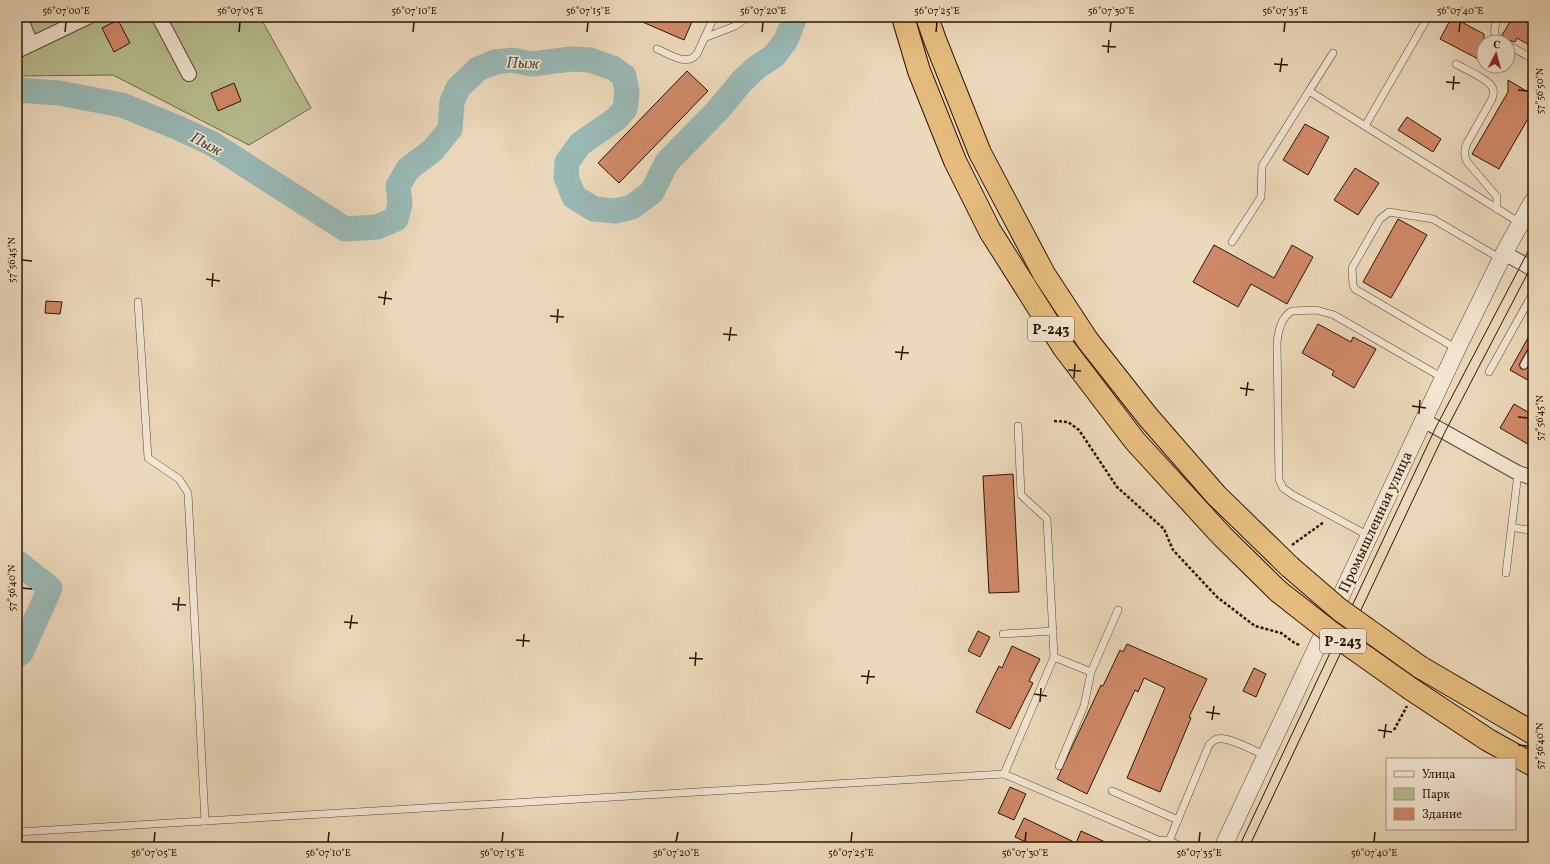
<svg xmlns="http://www.w3.org/2000/svg" width="1550" height="864" font-family="Vollkorn,serif">
<style>
.green{fill:#b8bf90;stroke:#726a48}
.lines{fill:none;stroke-linecap:round;stroke-linejoin:round}
.river{stroke:#99b9b6;stroke-width:25}
.building{fill:#d08968;stroke:#2b1600}
.service-casing{stroke:#5b472f;stroke-width:8}
.minor-casing{stroke:#5b472f;stroke-width:16}
.tertiary-casing{stroke:#5b472f;stroke-width:18}
.trunk-casing{stroke:#2b1600;stroke-width:24}
.path{stroke:#2b1600;stroke-width:2.5;stroke-dasharray:3 2;stroke-linecap:butt}
.service{stroke:#f3e6d3;stroke-width:7}
.minor{stroke:#f3e6d3;stroke-width:14}
.tertiary{stroke:#f3e6d3;stroke-width:17}
.trunk{stroke:#e6bc7e;stroke-width:22}
.tram{stroke:#2b1600;stroke-width:1}
.trunk-bridge-casing{stroke:#2b1600;stroke-width:24;stroke-linecap:butt}
.trunk-bridge{stroke:#e6bc7e;stroke-width:22}
.ticks{fill:none;stroke:#2b1600;stroke-width:1.5}
.labels{text-anchor:middle;stroke-width:3.5;stroke-linejoin:round;paint-order:stroke}
.shield{fill:#f3e6d3;stroke:#67543f;stroke-width:1}
.shield-label{font-size:14px;font-weight:bold;fill:#2b1600}
.street-label{font-size:15px;fill:#2b1600;stroke:#f3e6d3}
.water-label{font-size:16px;font-style:italic;fill:#524f40;stroke:#f3e6d3}
.neatline{fill:none;stroke:#2b1600;stroke-width:1.5}
.ticks-label{font-size:10px;text-anchor:middle;fill:#2b1600}
</style>
<rect width="100%" height="100%" fill="#ecd9bb"/>
<filter id="stains"><feTurbulence type="fractalNoise" baseFrequency=".005" numOctaves="4"/><feColorMatrix values="0 0 0 0 .2 0 0 0 0 .09 0 0 0 0 .02 0 0 0 .5 -.17"/></filter>
<radialGradient id="worn" r=".72"><stop offset=".6" stop-color="#630" stop-opacity="0"/><stop offset="1" stop-color="#630" stop-opacity=".3"/></radialGradient>
<path class="green" d="M 17,17 L 260,17 L 311,108 L 249,145 L 113,75 L 17,76 Z"/>
<g class="lines">
<g class="river">
<path d="M 17,90 L 59,93 L 122,105 L 176,127 L 211,143 L 345,229 L 377,227 L 396,219 L 400,204 L 398,186 L 408,169 L 433,150 L 450,129 L 452,102 L 458,88 L 478,69 L 495,62 L 512,60 L 532,64 L 571,59 L 590,60 L 613,68 L 624,76 L 627,93 L 625,109 L 616,119 L 580,144 L 567,162 L 566,177 L 574,197 L 594,209 L 615,211 L 632,207 L 652,192 L 667,162 L 718,110 L 742,81 L 757,67 L 774,56 L 786,40 L 795,17"/>
<path d="M 17,562 L 50,588 L 21,653 L 17,655"/>
</g>
</g>
<g class="building">
<path d="M 631,17 L 694,17 L 684,40 Z"/>
<path d="M 1452,17 L 1484,34 L 1484,62 L 1440,39 Z"/>
<path d="M 1513,17 L 1533,17 L 1533,47 L 1517,38 L 1515,42 L 1508,40 L 1502,35 Z"/>
<path d="M 118,20 L 130,43 L 114,52 L 102,28 Z"/>
<path d="M 687,71 L 708,91 L 619,183 L 598,163 Z"/>
<path d="M 1508,80 L 1533,95 L 1533,110 L 1499,169 L 1472,154 L 1508,92 Z"/>
<path d="M 234,83 L 241,101 L 218,111 L 211,93 Z"/>
<path d="M 1407,117 L 1441,139 L 1433,152 L 1398,130 Z"/>
<path d="M 1305,124 L 1329,137 L 1308,175 L 1283,160 Z"/>
<path d="M 1355,168 L 1379,183 L 1358,215 L 1334,200 Z"/>
<path d="M 1398,219 L 1427,235 L 1391,298 L 1363,282 Z"/>
<path d="M 1214,245 L 1274,278 L 1292,245 L 1313,257 L 1287,304 L 1251,284 L 1238,307 L 1193,282 Z"/>
<path d="M 46,301 L 62,302 L 60,314 L 45,313 Z"/>
<path d="M 1318,324 L 1351,342 L 1353,337 L 1376,349 L 1354,388 L 1332,375 L 1334,371 L 1302,353 Z"/>
<path d="M 1533,329 L 1533,344 L 1529,347 L 1519,365 L 1521,369 L 1526,369 L 1533,359 L 1533,383 L 1510,370 Z"/>
<path d="M 1514,404 L 1533,415 L 1533,447 L 1500,428 Z"/>
<path d="M 1013,474 L 1019,592 L 989,593 L 983,476 Z"/>
<path d="M 978,631 L 990,637 L 980,657 L 968,651 Z"/>
<path d="M 1127,644 L 1207,679 L 1189,717 L 1191,718 L 1160,792 L 1127,778 L 1165,688 L 1144,678 L 1138,692 L 1135,690 L 1087,794 L 1057,779 L 1101,685 L 1103,686 L 1120,650 L 1123,652 Z"/>
<path d="M 1012,646 L 1040,659 L 1029,681 L 1033,683 L 1010,729 L 976,712 L 999,666 L 1002,668 Z"/>
<path d="M 1254,668 L 1266,674 L 1256,697 L 1243,691 Z"/>
<path d="M 1010,787 L 1026,794 L 1014,820 L 998,813 Z"/>
<path d="M 1024,818 L 1076,843 L 1081,831 L 1116,847 L 1036,847 L 1015,837 Z"/>
</g>
<g class="lines">
<g class="service-casing">
<g id="service">
<path d="M 1428,17 L 1365,126 L 1520,223"/>
<path d="M 1499,17 C 1493,28 1492,35 1503,42"/>
<path d="M 704,38 L 735,26 L 748,17"/>
<path d="M 1508,45 L 1533,59"/>
<path d="M 657,49 C 669,54 687,67 697,54 L 714,17"/>
<path d="M 1456,64 C 1464,69 1488,79 1492,87 C 1495,91 1493,95 1492,99 L 1466,145 C 1464,153 1464,157 1468,163 L 1497,197 L 1497,209"/>
<path d="M 1309,91 L 1333,53"/>
<path d="M 1232,242 L 1261,197 L 1262,166 L 1309,91 L 1365,126"/>
<path d="M 138,302 L 148,458 L 179,479 L 188,493 L 205,821"/>
<path d="M 1457,349 L 1355,289 L 1353,285 L 1352,268 L 1380,219 L 1389,212 L 1433,219 L 1501,259"/>
<path d="M 1524,365 L 1533,349"/>
<path d="M 1489,372 L 1533,293"/>
<path d="M 1018,426 L 1021,495 L 1047,519 L 1054,657 L 1004,774 L 1158,840 L 1169,841 L 1184,847"/>
<path d="M 1511,527 L 1533,531"/>
<path d="M 1369,536 L 1293,495 L 1283,488 L 1279,480 L 1277,343 C 1278,332 1281,317 1292,311 L 1316,310 L 1334,315 L 1443,378"/>
<path d="M 1506,573 L 1518,473"/>
<path d="M 1003,634 L 1053,631"/>
<path d="M 1054,657 L 1091,672 L 1118,610"/>
<path d="M 1059,766 L 1084,706 L 1091,672"/>
<path d="M 1112,791 L 1178,820"/>
<path d="M 17,832 L 1004,774"/>
<path d="M 1169,841 L 1209,745 C 1212,742 1213,740 1217,739 C 1228,736 1255,751 1266,756"/>
</g>
</g>
<g class="minor-casing">
<g id="minor">
<path d="M 20,17 L 31,44"/>
<path d="M 159,17 L 189,74"/>
<path d="M 17,51 L 88,17"/>
<path d="M 1504,253 L 1533,269"/>
<path d="M 1423,420 L 1518,473 L 1533,478"/>
</g>
</g>
<g class="tertiary-casing">
<path id="tertiary" d="M 1223,847 L 1457,349 L 1504,253 L 1533,201"/>
</g>
<g class="trunk-casing">
<g id="trunk">
<path d="M 903,17 L 919,71 L 955,161 L 990,231 L 1064,348 L 1135,441 L 1222,536 L 1278,591"/>
<path d="M 927,17 L 935,40 L 980,153 L 1044,274 L 1088,341 L 1148,417 L 1216,495 L 1290,567"/>
<path d="M 1420,667 L 1533,733"/>
<path d="M 1411,689 L 1488,740 L 1533,765"/>
</g>
</g>
<g class="path">
<path d="M 1054,421 L 1068,422 L 1079,430 L 1117,487 L 1164,529 L 1173,550 L 1217,597 L 1255,626 L 1281,633 L 1296,644 L 1301,645"/>
<path d="M 1292,545 L 1324,522"/>
<path d="M 1394,730 L 1407,706"/>
</g>
<use href="#service" class="service"/>
<use href="#minor" class="minor"/>
<use href="#tertiary" class="tertiary"/>
<use href="#trunk" class="trunk"/>
<g class="tram">
<path d="M 1239,847 L 1436,427 L 1533,242"/>
<path d="M 1249,847 L 1445,432 L 1533,263"/>
</g>
<g class="trunk-bridge-casing">
<g id="trunk-bridge">
<path d="M 1290,567 L 1340,610 L 1420,667"/>
<path d="M 1278,591 L 1329,631 L 1411,689"/>
</g>
</g>
<use href="#trunk-bridge" class="trunk-bridge"/>
</g>
<path class="ticks" d="M 65,32 L 66,22M 239,32 L 240,22M 413,32 L 414,22M 587,32 L 588,22M 762,32 L 763,22M 936,32 L 937,22M 1110,32 L 1111,22M 1284,32 L 1285,22M 1459,32 L 1460,22M 1102,46 L 1116,47M 1108,53 L 1109,40M 1274,64 L 1288,65M 1280,72 L 1282,58M 1446,82 L 1460,83M 1453,90 L 1454,76M 1518,90 L 1528,91M 22,260 L 32,261M 206,279 L 220,281M 212,287 L 213,273M 378,297 L 392,299M 384,305 L 386,291M 550,316 L 564,317M 557,323 L 558,309M 723,334 L 737,335M 729,341 L 731,327M 895,352 L 909,353M 901,360 L 903,346M 1068,370 L 1081,371M 1074,378 L 1075,364M 1240,388 L 1254,390M 1246,396 L 1248,382M 1412,406 L 1426,408M 1419,414 L 1420,400M 1518,417 L 1528,418M 22,588 L 32,589M 172,604 L 186,605M 178,611 L 179,597M 344,622 L 358,623M 350,629 L 352,615M 516,640 L 530,641M 523,647 L 524,634M 689,658 L 703,659M 695,666 L 696,652M 861,676 L 875,677M 867,684 L 869,670M 1034,694 L 1047,696M 1040,702 L 1041,688M 1206,712 L 1220,714M 1212,720 L 1214,706M 1378,730 L 1392,732M 1384,738 L 1386,724M 1518,745 L 1528,746M 154,842 L 155,832M 328,842 L 329,832M 502,842 L 503,832M 676,842 L 678,832M 851,842 L 852,832M 1025,842 L 1026,832M 1199,842 L 1200,832M 1374,842 L 1375,832"/>
<g class="labels">
<g class="shield">
<rect x="1028" y="317" width="46" height="24" rx="3"/>
<rect x="1320" y="629" width="46" height="24" rx="3"/>
</g>
<g class="shield-label">
<text x="1051" y="334">Р-243</text>
<text x="1343" y="646">Р-243</text>
</g>
<g class="street-label">
<text transform="translate(1375 522) rotate(-65)" y="5">Промышленная улица</text>
</g>
<g class="water-label">
<text transform="translate(523 62) rotate(2)" y="6">Пыж</text>
<text transform="translate(207 143) rotate(28)" y="6">Пыж</text>
</g>
</g>
<rect width="1550" height="864" fill="none" stroke="#ecd9bb" stroke-width="44"/>
<rect x="1386" y="758" width="130" height="72" fill="#f3e6d3" stroke="#a3937f"/>
<rect x="1394" y="771" width="20" height="6" fill="#f3e6d3" stroke="#a3937f"/>
<text x="1422" y="778" font-size="12" fill="#2b1600">Улица</text>
<rect x="1394" y="788" width="20" height="12" fill="#b8bf90" stroke="#a3937f"/>
<text x="1422" y="798" font-size="12" fill="#2b1600">Парк</text>
<rect x="1394" y="808" width="20" height="12" fill="#d08968" stroke="#a3937f"/>
<text x="1422" y="818" font-size="12" fill="#2b1600">Здание</text>
<g transform="translate(1496 54) rotate(6)"><circle r="19" fill="#f3e6d3" stroke="#a3937f"/>
<path d="M0-3L7 15L0 10L-7 15Z" fill="#8f2418"/>
<text y="-6" font-size="11" font-weight="bold" text-anchor="middle" fill="#2b1600">С</text>
</g>
<rect x="22" y="22" width="1506" height="820" class="neatline"/>
<g class="ticks-label">
<text x="66" y="14">56°07'00"E</text>
<text x="240" y="14">56°07'05"E</text>
<text x="414" y="14">56°07'10"E</text>
<text x="588" y="14">56°07'15"E</text>
<text x="763" y="14">56°07'20"E</text>
<text x="937" y="14">56°07'25"E</text>
<text x="1111" y="14">56°07'30"E</text>
<text x="1285" y="14">56°07'35"E</text>
<text x="1460" y="14">56°07'40"E</text>
<text transform="translate(1539 91) rotate(-90)" y="4">57°56'50"N</text>
<text transform="translate(11 260) rotate(-90)" y="4">57°56'45"N</text>
<text transform="translate(1539 418) rotate(-90)" y="4">57°56'45"N</text>
<text transform="translate(11 588) rotate(-90)" y="4">57°56'40"N</text>
<text transform="translate(1539 746) rotate(-90)" y="4">57°56'40"N</text>
<text x="154" y="856">56°07'05"E</text>
<text x="328" y="856">56°07'10"E</text>
<text x="502" y="856">56°07'15"E</text>
<text x="676" y="856">56°07'20"E</text>
<text x="851" y="856">56°07'25"E</text>
<text x="1025" y="856">56°07'30"E</text>
<text x="1199" y="856">56°07'35"E</text>
<text x="1374" y="856">56°07'40"E</text>
</g>
<rect width="100%" height="100%" filter="url(#stains)"/>
<rect width="100%" height="100%" fill="url(#worn)"/>
</svg>
